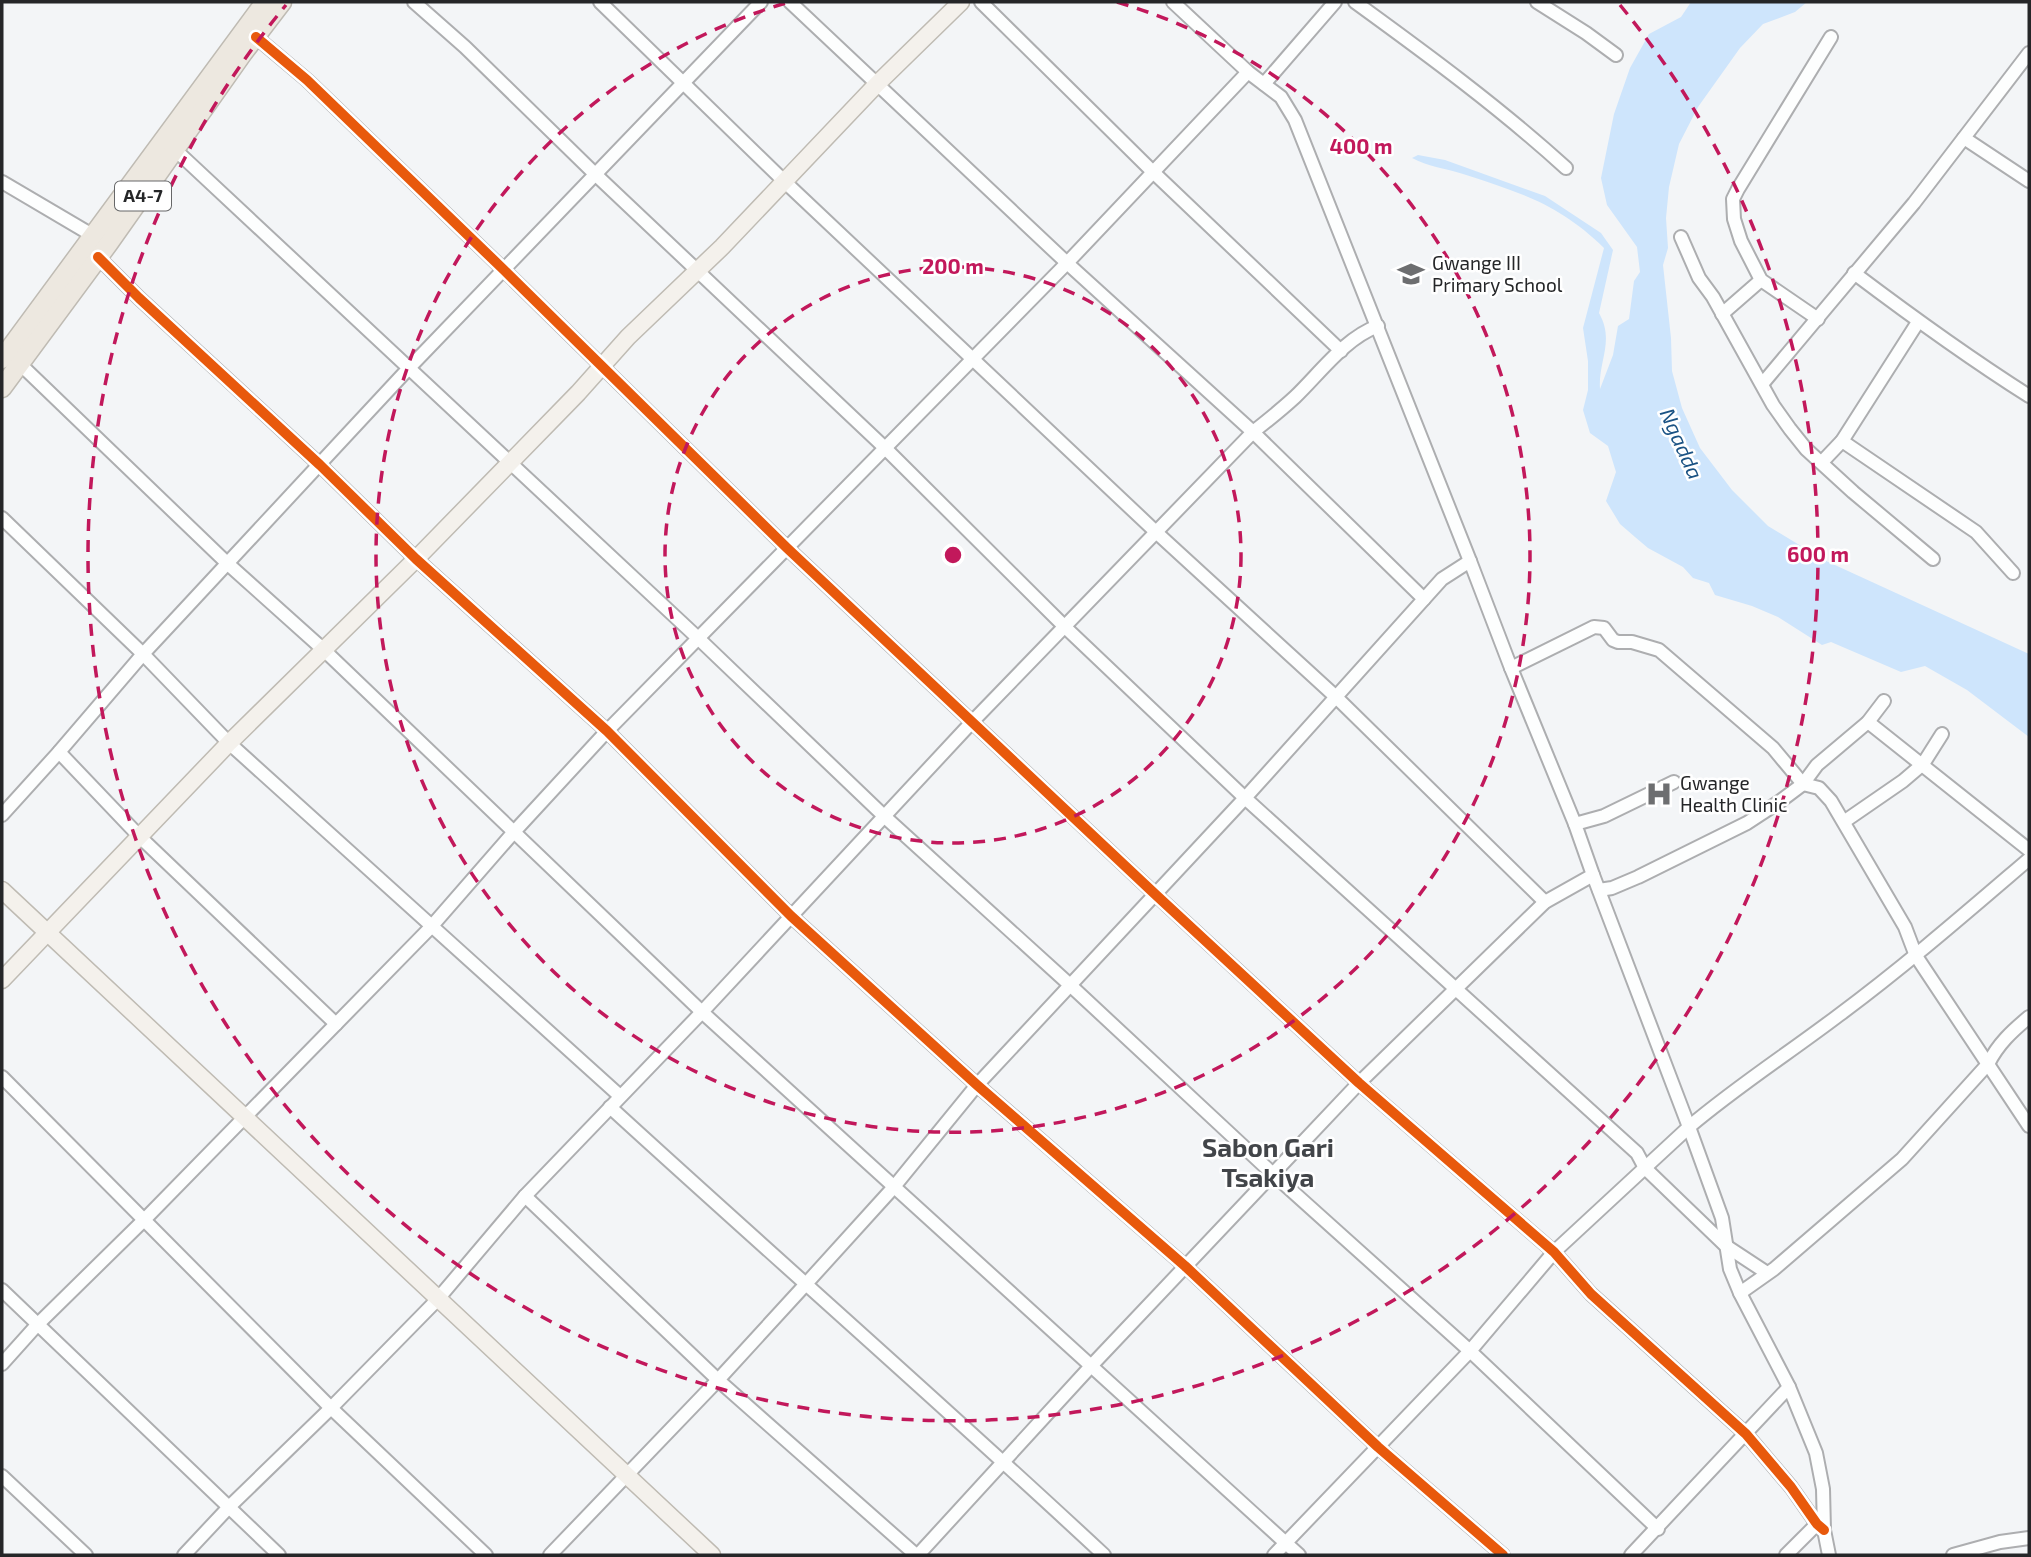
<svg xmlns="http://www.w3.org/2000/svg" width="2031" height="1557" font-family="'Exo 2',sans-serif">
<style>
.water{fill:#cee5fc}
.lines{fill:none;stroke-linecap:round;stroke-linejoin:round}
.minor-casing{stroke:#adaeb0;stroke-width:16}
.major-casing{stroke:#bfbbb3;stroke-width:19}
.highway-casing{stroke:#bfbbb3;stroke-width:21}
.minor{stroke:#fdfefe;stroke-width:12}
.major{stroke:#f4f1ec;stroke-width:16}
.highway{stroke:#ede8e0;stroke-width:18}
.cycleway-casing{stroke:#fff;stroke-width:15}
.cycleway{stroke:#e8590c;stroke-width:10}
.ring{fill:none;stroke:#c2185b;stroke-width:3.5;stroke-dasharray:12 9}
.labels{text-anchor:middle;stroke-width:5;stroke-linejoin:round;paint-order:stroke}
.shield{fill:#fff;stroke:#666768;stroke-width:2}
.shield-label{font-size:18px;font-weight:bold;fill:#252628}
.poi-label{font-size:19px;fill:#252628;stroke:#fff;text-anchor:start}
.water-label{font-size:21px;font-style:italic;fill:#1b5384;stroke:#fff}
.district-label{font-size:26px;font-weight:bold;fill:#424549;stroke:#fff}
.centre{fill:#c2185b;stroke:#fff;stroke-width:3.5}
.ring-label{font-size:21px;text-anchor:middle;font-weight:bold;fill:#c2185b;stroke:#fff;stroke-width:5;stroke-linejoin:round;paint-order:stroke}
</style>
<rect width="100%" height="100%" fill="#f3f5f7"/>
<path class="water" d="M 1691,2 L 1807,2 L 1795,12 L 1763,24 L 1740,48 L 1698,107 L 1679,144 L 1669,187 L 1666,218 L 1668,248 L 1663,265 L 1671,338 L 1672,371 L 1682,408 L 1700,448 L 1732,490 L 1768,526 L 1824,560 L 2029,654 L 2029,737 L 1967,690 L 1925,666 L 1901,672 L 1831,642 L 1822,645 L 1778,617 L 1752,606 L 1715,595 L 1709,583 L 1693,578 L 1683,567 L 1648,548 L 1635,537 L 1620,524 L 1606,501 L 1616,472 L 1608,446 L 1590,433 L 1583,410 L 1588,390 L 1588,361 L 1583,328 L 1604,248 C 1559,204 1521,193 1463,174 C 1445,168 1429,167 1412,158 L 1418,155 L 1445,160 L 1545,196 L 1601,233 L 1613,250 L 1599,313 C 1615,341 1598,361 1600,389 L 1613,355 L 1618,326 L 1629,319 L 1634,281 L 1640,272 L 1637,247 L 1607,205 L 1601,178 L 1614,114 L 1630,68 L 1649,34 L 1681,17 Z"/>
<g class="lines">
<g class="minor-casing">
<g id="minor">
<path d="M 414,2 L 465,47 L 595,174 L 884,447 L 1065,627 L 1245,798 L 1637,1153 L 1645,1168 L 1726,1246 L 1767,1273"/>
<path d="M 600,2 L 785,182 L 1157,533 L 1336,697 L 1545,902"/>
<path d="M 790,2 L 1067,263 L 1253,432 L 1424,599"/>
<path d="M 981,2 L 1152,171 L 1341,351"/>
<path d="M 1173,2 L 1248,72 L 1281,97 L 1295,120 L 1470,561"/>
<path d="M 1355,2 C 1428,55 1500,108 1566,168"/>
<path d="M 1537,2 L 1586,33 L 1616,55"/>
<path d="M 256,37 L 307,80 L 504,270 L 787,548 L 1156,895 L 1359,1083 L 1554,1252 L 1591,1294 L 1746,1434 L 1791,1487 L 1817,1524 L 1824,1530"/>
<path d="M 1264,84 L 1335,2"/>
<path d="M 1964,138 L 2029,181"/>
<path d="M 169,144 L 699,639 L 885,817 L 1070,985 L 1273,1174 L 1470,1351 L 1658,1529"/>
<path d="M 2,182 L 92,235"/>
<path d="M 1681,237 L 1699,278 L 1713,297 L 1773,405 L 1790,429 L 1806,449 L 1853,492 L 1933,559"/>
<path d="M 98,257 L 139,298 L 320,465 L 416,559 L 607,731 L 791,916 L 977,1085 L 1185,1266 L 1378,1447 L 1503,1555"/>
<path d="M 1854,273 C 1911,316 1969,358 2029,396"/>
<path d="M 1722,314 L 1761,280"/>
<path d="M 1818,319 L 1761,280 L 1741,241 L 1734,219 L 1733,199 L 1738,189 L 1831,37"/>
<path d="M 19,363 L 228,564 L 325,651 L 702,1012 L 1299,1555"/>
<path d="M 1763,383 L 1914,203 L 2029,53"/>
<path d="M 1842,441 L 1976,532 L 2013,573"/>
<path d="M 1822,462 L 1842,441 L 1918,322"/>
<path d="M 2,518 L 143,654 L 229,743 L 620,1096"/>
<path d="M 1868,722 L 2029,850"/>
<path d="M 59,752 L 140,837 L 336,1024"/>
<path d="M 2,815 L 59,752 L 143,654 L 409,368 L 761,2"/>
<path d="M 1845,821 L 1903,781 L 1923,764 L 1942,734"/>
<path d="M 1575,824 L 1511,668 L 1594,627 L 1604,628 L 1613,640 L 1618,642 L 1632,642 L 1659,650 L 1773,748 L 1803,784 L 1819,788 L 1831,801 L 1905,927 L 1916,956 L 2029,1126"/>
<path d="M 1599,890 L 1612,888 L 1638,877 L 1747,823 L 1779,802 L 1803,784 L 1817,765 L 1868,722 L 1884,701"/>
<path d="M 2,1077 L 331,1408 L 486,1555"/>
<path d="M 610,1107 C 774,1257 942,1404 1104,1555"/>
<path d="M 525,1196 L 718,1380 L 916,1555"/>
<path d="M 2,1290 L 279,1555"/>
<path d="M 1740,1293 L 1730,1269 L 1722,1218 L 1689,1127 C 1736,1087 1789,1053 1839,1015 C 1905,966 1967,912 2029,859"/>
<path d="M 2,1364 L 37,1325 L 145,1219 L 431,927 L 513,833 L 607,731 L 1067,263 L 1248,72"/>
<path d="M 2,1476 L 86,1555"/>
<path d="M 184,1555 L 229,1507 L 331,1408 L 437,1300 L 525,1196 L 702,1012 L 972,722 L 1253,432 C 1267,421 1282,409 1295,397 C 1320,373 1345,338 1378,326"/>
<path d="M 550,1555 L 718,1380 L 805,1285 L 893,1188 L 977,1085 L 1245,798 L 1442,579 L 1470,561 L 1511,668"/>
<path d="M 918,1555 L 1092,1365 L 1359,1083 L 1545,902 L 1593,875 L 1575,824 L 1604,816 L 1674,782"/>
<path d="M 1274,1555 L 1470,1351 L 1554,1252 L 1689,1127 L 1593,875"/>
<path d="M 1631,1555 L 1789,1387"/>
<path d="M 1786,1555 L 1817,1524"/>
<path d="M 1829,1555 L 1824,1530 L 1823,1489 L 1816,1453 L 1789,1387 L 1740,1293 L 1774,1269 L 1902,1159 L 1988,1064 C 1998,1044 2012,1031 2029,1017"/>
<path d="M 1953,1555 L 2000,1542 L 2029,1538"/>
</g>
</g>
<g class="major-casing">
<g id="major">
<path d="M 2,890 L 712,1555"/>
<path d="M 2,980 L 229,743 L 416,559 L 578,393 L 628,337 L 722,247 L 877,84 L 961,2"/>
</g>
</g>
<g class="highway-casing">
<g id="highway">
<path d="M 2,359 L 265,2"/>
<path d="M 2,388 L 109,243 L 243,53 L 282,2"/>
</g>
</g>
<use href="#minor" class="minor"/>
<use href="#major" class="major"/>
<use href="#highway" class="highway"/>
<g class="cycleway-casing">
<g id="cycleway">
<path d="M 256,37 L 307,80 L 504,270 L 787,548 L 1156,895 L 1359,1083 L 1554,1252 L 1591,1294 L 1746,1434 L 1791,1487 L 1817,1524 L 1824,1530"/>
<path d="M 98,257 L 139,298 L 320,465 L 416,559 L 607,731 L 791,916 L 977,1085 L 1185,1266 L 1378,1447 L 1503,1555"/>
</g>
</g>
<use href="#cycleway" class="cycleway"/>
</g>
<g class="ring">
<circle cx="953" cy="555" r="288"/>
<path d="M1117 2A577 577 0 1 1 789 2"/>
<path d="M1620 5A865 865 0 1 1 286 5"/>
</g>
<defs>
<g id="school-bare" transform="scale(2.1)"><path d="M0-5L7-2L0 1L-7-2ZM-4 1L0 2.5L4 1V4Q0 6-4 4Z" fill="#6d6e70" stroke="#fff" stroke-width="2.5" paint-order="stroke"/></g>
<g id="hospital-bare" transform="scale(2.1)"><path d="M-5-5h3v3.5h4V-5h3V5h-3V1.5h-4V5h-3Z" fill="#6d6e70" stroke="#fff" stroke-width="2.5" paint-order="stroke"/></g>
</defs>
<g fill-rule="evenodd">
<use href="#school-bare" x="1411" y="274"/>
<use href="#hospital-bare" x="1659" y="794"/>
</g>
<g class="labels">
<rect class="shield" x="115" y="181.5" width="56" height="29" rx="5"/>
<g class="shield-label">
<text x="143" y="202">A4-7</text>
</g>
<g class="poi-label">
<text x="1432" y="270">Gwange III<tspan x="1432" dy="22">Primary School</tspan></text>
<text x="1680" y="790">Gwange<tspan x="1680" dy="22">Health Clinic</tspan></text>
</g>
<g class="water-label">
<text transform="translate(1681 444) rotate(66)" y="7">Ngadda</text>
</g>
<g class="district-label">
<text x="1268" y="1157">Sabon Gari<tspan x="1268" dy="30">Tsakiya</tspan></text>
</g>
</g>
<circle cx="953" cy="555" r="10" class="centre"/>
<g class="ring-label">
<text x="1361" y="154">400 m</text>
<text x="953" y="274">200 m</text>
<text x="1818" y="562">600 m</text>
</g>
<rect width="2031" height="1557" fill="none" stroke="#252628" stroke-width="7"/>
</svg>
